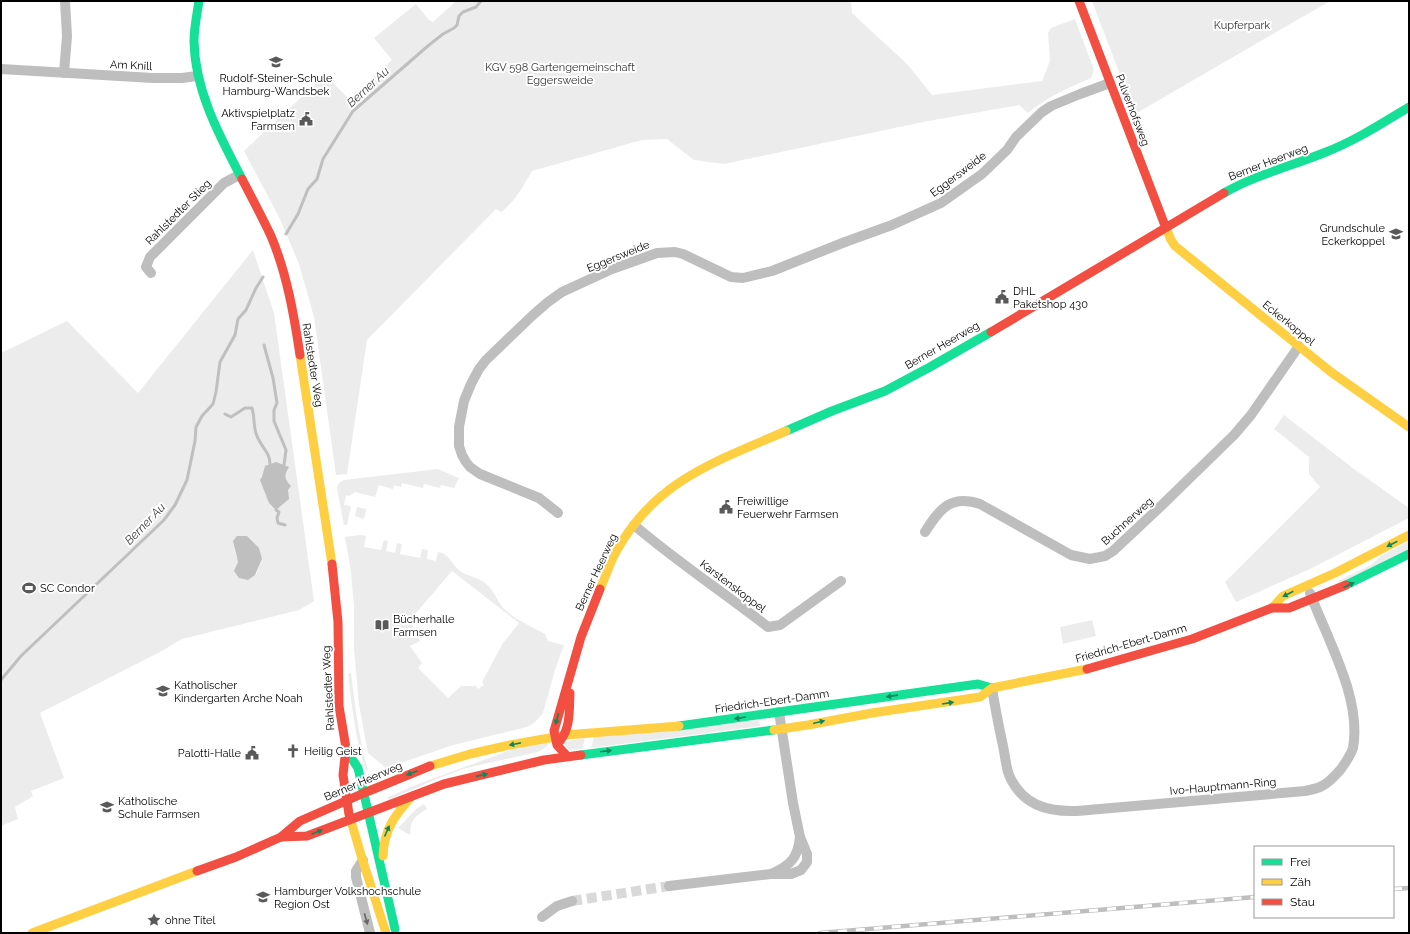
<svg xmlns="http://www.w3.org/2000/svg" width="1410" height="934" font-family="Raleway,sans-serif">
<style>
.green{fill:#ececec;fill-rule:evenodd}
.water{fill:#bfbfbf}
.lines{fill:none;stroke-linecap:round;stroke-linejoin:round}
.stream{stroke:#bfbfbf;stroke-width:3}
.street-tunnel{stroke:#d9d9d9;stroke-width:10;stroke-dasharray:10 5;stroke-linecap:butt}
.street{stroke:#bebebe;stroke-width:10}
.fast{stroke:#16e098;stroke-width:9}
.slow{stroke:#ffcf43;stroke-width:9}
.jam{stroke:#f24e42;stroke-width:9}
.rail-casing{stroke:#bebebe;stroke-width:4.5}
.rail{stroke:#fff;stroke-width:3;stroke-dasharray:9;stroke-linecap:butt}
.oneway{fill:#0d865b}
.oneway2{fill:#686868}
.labels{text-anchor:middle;stroke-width:4;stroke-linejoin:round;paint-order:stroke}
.park-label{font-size:11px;fill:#333;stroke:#fff}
.street-label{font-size:11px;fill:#000;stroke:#fff}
.poi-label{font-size:11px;fill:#000;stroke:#fff;text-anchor:start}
.water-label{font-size:12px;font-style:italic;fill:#444;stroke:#fff}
</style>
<rect width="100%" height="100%" fill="#fff"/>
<g class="green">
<path d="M 454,1 L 851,1 L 852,13 L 908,65 L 932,95 L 1042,81 L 1050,61 L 1048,33 L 1051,28 L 1075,19 L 1094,70 L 1091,78 C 1068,88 1047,97 1028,113 L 1019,105 L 928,121 L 724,164 L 694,160 L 667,139 L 642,140 L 532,171 C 523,186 515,202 501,212 L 496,209 L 367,340 L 347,474 L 336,475 L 314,317 L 299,264 L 280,219 L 244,151 L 325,75 L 349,99 L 392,60 L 374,38 L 416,4 L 429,20 L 433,22 L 453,4 Z"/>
<path d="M 1092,1 L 1330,1 L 1135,114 Z"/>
<path d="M 253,250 L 274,313 L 314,601 L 299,610 L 182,639 L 160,652 L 40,713 L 64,778 L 31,791 L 33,796 L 15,807 L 18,819 L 1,826 L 1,353 L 67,321 L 138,393 ZM 234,549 L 262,559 L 256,575 L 238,562 Z"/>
<path d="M 1284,415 L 1354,469 L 1409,508 L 1409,518 L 1310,569 L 1236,602 L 1225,582 L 1320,487 L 1309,474 L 1309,457 L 1274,429 Z"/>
<path d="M 438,469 L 459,478 L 454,488 L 441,485 L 440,488 L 424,484 L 423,488 L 402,483 L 401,487 L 394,485 L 393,489 L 379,485 L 375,497 L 355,492 L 349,496 L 346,495 L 344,505 L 351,506 L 347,525 L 344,525 L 337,489 C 337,484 340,482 344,480 Z"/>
<path d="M 357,507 L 366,509 L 364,519 L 355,516 Z"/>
<path d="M 360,535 L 366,536 L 364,547 L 381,550 L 384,540 L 388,541 L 386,551 L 395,553 L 397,543 L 402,544 L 400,554 L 420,558 L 422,549 L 428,550 L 427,559 L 436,561 L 438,552 C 450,554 451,564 460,571 C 468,577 478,577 485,583 C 494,590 495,597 501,605 C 512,619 531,626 545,634 L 548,641 L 564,645 L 555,670 L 543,713 C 539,719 533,724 527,727 L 453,745 L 386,768 L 368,753 L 359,705 L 354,649 L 354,606 L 351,572 L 345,537 ZM 452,571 L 519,623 L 503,643 L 482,682 L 484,685 L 478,689 L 476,686 L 461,686 L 448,698 L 418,668 L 422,663 L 410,646 L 420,641 L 410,620 Z"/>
<path d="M 1409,541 L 1409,549 L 1341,583 L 1338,581 L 1371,565 L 1381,556 Z"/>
<path d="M 1092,620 L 1096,636 L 1063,644 L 1060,627 Z"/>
<path d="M 351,673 C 355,706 359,739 368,770 L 366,771 C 355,739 352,706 348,674 Z"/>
<path d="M 759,720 L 760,726 L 591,748 L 594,737 Z"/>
<path d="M 585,738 L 582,749 L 569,750 L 563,742 Z"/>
<path d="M 550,742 L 546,747 L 538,752 L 466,768 L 442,777 L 388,800 L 388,797 L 418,784 L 511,750 Z"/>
<path d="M 424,804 L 427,809 C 421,813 413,817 411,825 C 410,829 411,831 410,835 L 398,828 L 416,809 Z"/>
</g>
<g class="water">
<path d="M 276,462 L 289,467 C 284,475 284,479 291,486 L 288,490 L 289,499 L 276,510 L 269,503 L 260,480 L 262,477 L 265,466 Z"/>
<path d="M 237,536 L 247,536 L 259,548 L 262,559 L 255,575 L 248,580 L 239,578 L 234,571 L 238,562 L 233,541 Z"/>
</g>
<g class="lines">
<g class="stream">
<path d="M 286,234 L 298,214 L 308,189 L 317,179 L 323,159 L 353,111 L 429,45 L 443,34 L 454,28 L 457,25 L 459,16 L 463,12 L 476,7 L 481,1"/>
<path d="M 264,345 L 273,378 L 277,403 L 274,410 L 274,421 L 286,450 L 284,465"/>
<path d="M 225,414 L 231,417 L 245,408 L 252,408 C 255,418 253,427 257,436 C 261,447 270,452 270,464"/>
<path d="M 276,510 L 279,512 L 277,518 L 278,523 L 285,525"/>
<path d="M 1,680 L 21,656 L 164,520 L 175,505 L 187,480 L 195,441 L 196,427 L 202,416 L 213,404 L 216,392 L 220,362 L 235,335 L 238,319 L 246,310 L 256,288 L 263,277"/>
</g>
<path class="street-tunnel" d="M 572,901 L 669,886"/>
<g class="street">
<path d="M 1,69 L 153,78 L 182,78 L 197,76"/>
<path d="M 64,73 L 67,36 L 65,1"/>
<path d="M 151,273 L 146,267 L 150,257 L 224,183 L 239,175"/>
<path d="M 558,513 L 539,498 L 480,474 L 470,467 L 466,462 L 462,455 L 459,446 L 459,427 L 464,401 L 471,384 L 479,369 L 486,360 L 533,315 L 548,302 L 562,292 L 612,269 L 657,253 L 675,252 L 683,254 L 731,277 L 743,278 L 772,271 L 845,242 L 892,225 L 941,203 L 982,174 L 1007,150 L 1016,137 L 1042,112 L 1051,106 L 1080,94 L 1110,83"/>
<path d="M 634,525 C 676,561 723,592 768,627 L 780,625 L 841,581"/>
<path d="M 925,532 C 939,510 950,494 980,504 L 1071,555 L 1090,559 L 1105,556 L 1113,551 L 1161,506 L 1234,435 L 1251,415 L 1299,346"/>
<path d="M 992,688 C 995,708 999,727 1003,746 C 1005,755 1006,767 1009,775 C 1022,805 1047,812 1077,811 L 1305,791 C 1310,790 1315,789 1320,787 C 1328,784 1335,776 1341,769 C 1345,763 1351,755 1353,748 C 1362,698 1327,639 1310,593"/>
<path d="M 363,860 L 356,871 L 356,877 L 370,933"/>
<path d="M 773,873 C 791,865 798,857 800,837"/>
<path d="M 669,886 L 771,874 L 791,874 L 801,870 L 807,862 L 807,854 L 800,837 L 793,803 L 779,712"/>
<path d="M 542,917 L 557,906 L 572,901"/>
</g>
<g class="fast">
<path d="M 199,1 C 197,14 194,28 194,41 C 195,91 219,135 242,179"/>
<path d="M 1224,193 C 1255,175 1292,166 1326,152 C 1355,141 1382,123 1409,107"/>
<path d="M 786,431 L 832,411 L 885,391 L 930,367 L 991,332"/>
<path d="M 1346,585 L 1409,554"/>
<path d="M 679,726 L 978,684 L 992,688"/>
<path d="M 346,750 L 358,768 L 395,929"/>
<path d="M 581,755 L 774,730"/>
</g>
<g class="slow">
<path d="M 1164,223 L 1171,240 L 1175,246 L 1331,372 L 1409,427"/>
<path d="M 300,355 L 332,564"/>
<path d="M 600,589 C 606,576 610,562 617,550 C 656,480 717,461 786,431"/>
<path d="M 1272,608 L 1283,596 L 1335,573 L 1409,535"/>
<path d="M 774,730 L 808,725 L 872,713 L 980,697 L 992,688 L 1087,669"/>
<path d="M 430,766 L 470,754 L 510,745 L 566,735 L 679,726"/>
<path d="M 349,814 L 361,855 L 386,933"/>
<path d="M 383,856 C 384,829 395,815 412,796"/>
<path d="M 32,933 L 197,871"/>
</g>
<g class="jam">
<path d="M 1079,1 L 1164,223"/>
<path d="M 242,179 C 252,198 262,217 271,236 C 287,274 294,315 300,355"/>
<path d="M 991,332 L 1224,193"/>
<path d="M 332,564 L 338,622 L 339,706 L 346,748 L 343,775 L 349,814"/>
<path d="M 1087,669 L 1192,639 L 1272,608 L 1289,608 L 1346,585"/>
<path d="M 560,741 C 571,727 569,710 570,693"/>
<path d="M 567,756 L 557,745 L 554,731 L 581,637 L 600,589"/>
<path d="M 281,837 L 307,836 L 444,784 L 544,760 L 581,755"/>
<path d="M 197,871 L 236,857 L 281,837 L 300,821 L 364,793 L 430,766"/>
</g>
<g class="rail-casing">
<g id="rail">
<path d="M 1393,889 L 1409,888"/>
<path d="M 820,933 L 1255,897"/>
</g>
</g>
<use href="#rail" class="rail"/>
</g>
<defs><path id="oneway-solid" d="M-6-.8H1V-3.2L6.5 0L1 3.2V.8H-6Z"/></defs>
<g class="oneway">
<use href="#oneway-solid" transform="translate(1392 544) rotate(153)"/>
<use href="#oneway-solid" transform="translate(1349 585) rotate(-25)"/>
<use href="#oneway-solid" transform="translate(1288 594) rotate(153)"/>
<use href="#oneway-solid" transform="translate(892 696) rotate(172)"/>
<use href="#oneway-solid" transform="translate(948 703) rotate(-9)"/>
<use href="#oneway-solid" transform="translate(740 718) rotate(171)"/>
<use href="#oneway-solid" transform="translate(557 719) rotate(105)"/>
<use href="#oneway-solid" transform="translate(819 722) rotate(-14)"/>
<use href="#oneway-solid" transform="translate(515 744) rotate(169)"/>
<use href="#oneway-solid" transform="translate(606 751) rotate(-7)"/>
<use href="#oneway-solid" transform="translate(412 773) rotate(159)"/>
<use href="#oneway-solid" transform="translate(482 775) rotate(-13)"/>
<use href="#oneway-solid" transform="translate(387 831) rotate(-66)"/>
<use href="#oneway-solid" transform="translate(317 832) rotate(-22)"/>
</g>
<use class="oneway2" href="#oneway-solid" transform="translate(366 919) rotate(74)"/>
<defs>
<g id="school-bare" transform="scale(1.08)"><path d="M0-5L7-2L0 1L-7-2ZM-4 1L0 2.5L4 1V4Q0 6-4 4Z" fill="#595959" stroke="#fff" stroke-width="2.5" paint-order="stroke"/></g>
<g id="civic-bare" transform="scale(1.08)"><path d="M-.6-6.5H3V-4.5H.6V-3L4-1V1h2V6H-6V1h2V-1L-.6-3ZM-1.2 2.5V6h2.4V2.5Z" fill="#595959" stroke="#fff" stroke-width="2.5" paint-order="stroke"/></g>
<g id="stadium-bare" transform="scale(1.08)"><path d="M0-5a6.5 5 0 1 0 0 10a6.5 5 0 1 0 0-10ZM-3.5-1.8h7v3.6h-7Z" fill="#595959" stroke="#fff" stroke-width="2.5" paint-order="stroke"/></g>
<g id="library-bare" transform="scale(1.08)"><path d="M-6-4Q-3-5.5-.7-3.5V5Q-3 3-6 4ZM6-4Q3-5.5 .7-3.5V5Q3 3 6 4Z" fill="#595959" stroke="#fff" stroke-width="2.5" paint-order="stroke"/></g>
<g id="church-bare" transform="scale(1.08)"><path d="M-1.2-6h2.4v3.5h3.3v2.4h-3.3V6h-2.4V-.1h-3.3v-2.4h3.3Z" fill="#595959" stroke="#fff" stroke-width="2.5" paint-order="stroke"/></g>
<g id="university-bare" transform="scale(1.08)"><path d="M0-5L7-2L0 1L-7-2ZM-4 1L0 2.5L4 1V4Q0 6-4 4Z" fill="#595959" stroke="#fff" stroke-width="2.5" paint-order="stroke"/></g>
<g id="sight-bare" transform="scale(1.08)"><path d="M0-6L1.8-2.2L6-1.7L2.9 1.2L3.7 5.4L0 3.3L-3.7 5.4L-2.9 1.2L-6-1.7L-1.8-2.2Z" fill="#595959" stroke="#fff" stroke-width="2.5" paint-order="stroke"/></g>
</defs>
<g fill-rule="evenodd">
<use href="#school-bare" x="276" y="62"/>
<use href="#civic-bare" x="306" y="119"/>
<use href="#school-bare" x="1396" y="234"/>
<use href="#civic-bare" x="1002" y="297"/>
<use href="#civic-bare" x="726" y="507"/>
<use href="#stadium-bare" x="29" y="588"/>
<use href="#library-bare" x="382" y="625"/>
<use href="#school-bare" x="163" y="691"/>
<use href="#church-bare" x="293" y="751"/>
<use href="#civic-bare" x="252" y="753"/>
<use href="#school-bare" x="107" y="807"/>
<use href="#university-bare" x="263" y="897"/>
<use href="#sight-bare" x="154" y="920"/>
</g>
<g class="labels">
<g class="park-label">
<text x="1242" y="29">Kupferpark</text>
<text x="560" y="71">KGV 598 Gartengemeinschaft<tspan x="560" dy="13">Eggersweide</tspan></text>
</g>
<g class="street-label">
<text transform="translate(131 65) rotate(3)" y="4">Am Knill</text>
<text transform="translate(1133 110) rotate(69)" y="4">Pulverhofsweg</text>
<text transform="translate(1268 162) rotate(-21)" y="4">Berner Heerweg</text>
<text transform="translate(958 174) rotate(-37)" y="4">Eggersweide</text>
<text transform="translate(178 212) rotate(-45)" y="4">Rahlstedter Stieg</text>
<text transform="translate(618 256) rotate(-22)" y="4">Eggersweide</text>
<text transform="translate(1289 323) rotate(39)" y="4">Eckerkoppel</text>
<text transform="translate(942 345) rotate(-30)" y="4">Berner Heerweg</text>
<text transform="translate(313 365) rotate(81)" y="4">Rahlstedter Weg</text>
<text transform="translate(1127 521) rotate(-42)" y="4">Buchnerweg</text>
<text transform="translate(596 572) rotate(-65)" y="4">Berner Heerweg</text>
<text transform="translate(733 586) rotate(37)" y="4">Karstenskoppel</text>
<text transform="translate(1131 643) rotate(-16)" y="4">Friedrich-Ebert-Damm</text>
<text transform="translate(328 688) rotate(-93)" y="4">Rahlstedter Weg</text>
<text transform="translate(772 701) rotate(-8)" y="4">Friedrich-Ebert-Damm</text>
<text transform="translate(363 781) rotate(-23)" y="4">Berner Heerweg</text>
<text transform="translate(1223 786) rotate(-5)" y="4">Ivo-Hauptmann-Ring</text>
</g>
<g class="poi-label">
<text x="276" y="82" text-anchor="middle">Rudolf-Steiner-Schule<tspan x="276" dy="13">Hamburg-Wandsbek</tspan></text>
<text x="295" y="117" text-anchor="end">Aktivspielplatz<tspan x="295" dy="13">Farmsen</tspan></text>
<text x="1385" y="232" text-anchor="end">Grundschule<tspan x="1385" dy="13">Eckerkoppel</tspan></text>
<text x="1013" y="295">DHL<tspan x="1013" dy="13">Paketshop 430</tspan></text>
<text x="737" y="505">Freiwillige<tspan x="737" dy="13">Feuerwehr Farmsen</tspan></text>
<text x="40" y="592">SC Condor</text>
<text x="393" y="623">Bücherhalle<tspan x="393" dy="13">Farmsen</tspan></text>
<text x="174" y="689">Katholischer<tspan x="174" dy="13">Kindergarten Arche Noah</tspan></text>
<text x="304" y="755">Heilig Geist</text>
<text x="241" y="757" text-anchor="end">Palotti-Halle</text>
<text x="118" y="805">Katholische<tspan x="118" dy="13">Schule Farmsen</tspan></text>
<text x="274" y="895">Hamburger Volkshochschule<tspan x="274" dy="13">Region Ost</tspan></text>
<text x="165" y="924">ohne Titel</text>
</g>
<g class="water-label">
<text transform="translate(368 87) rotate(-43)" y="4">Berner Au</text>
<text transform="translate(145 524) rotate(-46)" y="4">Berner Au</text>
</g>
</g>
<rect width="1410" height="934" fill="none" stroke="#000000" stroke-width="4"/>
<rect x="1254" y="846" width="140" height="72" fill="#ffffff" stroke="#999999"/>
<rect x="1262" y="859" width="20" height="6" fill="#16e098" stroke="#999999"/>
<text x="1290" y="866" font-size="12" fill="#000000">Frei</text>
<rect x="1262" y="879" width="20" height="6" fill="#ffcf43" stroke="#999999"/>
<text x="1290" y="886" font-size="12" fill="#000000">Zäh</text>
<rect x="1262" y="899" width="20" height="6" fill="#f24e42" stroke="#999999"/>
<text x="1290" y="906" font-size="12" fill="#000000">Stau</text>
</svg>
